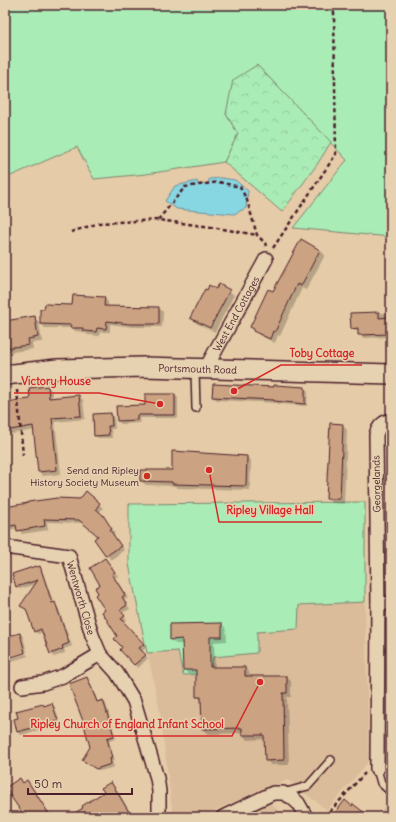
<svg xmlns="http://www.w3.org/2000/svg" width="396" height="822" font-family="Delius,sans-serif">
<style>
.built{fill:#dabc9a}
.green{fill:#aaecb6;stroke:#7a8670}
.forest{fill:url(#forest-crowns);stroke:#7a8670}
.water{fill:#87d7e3;stroke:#6f8d99}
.shadow{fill:#0003}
.building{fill:#cba382;stroke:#4a1f2b}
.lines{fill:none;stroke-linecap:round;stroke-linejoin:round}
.service-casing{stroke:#4a1f2b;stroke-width:10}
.minor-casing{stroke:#4a1f2b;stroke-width:16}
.secondary-casing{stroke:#4a1f2b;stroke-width:22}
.path{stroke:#4a1f2b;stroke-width:2.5;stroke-dasharray:4 3;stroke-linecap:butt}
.service{stroke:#e6d1b0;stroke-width:7}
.minor{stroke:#e6d1b0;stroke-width:13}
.secondary{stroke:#e6d1b0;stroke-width:19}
.poi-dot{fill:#c8321e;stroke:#e6d1b0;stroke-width:1.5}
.labels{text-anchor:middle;stroke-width:3;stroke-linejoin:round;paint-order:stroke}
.street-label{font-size:10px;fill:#4a1f2b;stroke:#e6d1b0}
.poi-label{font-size:10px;fill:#4a1f2b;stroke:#e6d1b0;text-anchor:end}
.leader{fill:none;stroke:#d62828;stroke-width:1.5}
.callout-dot{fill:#d62828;stroke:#e6d1b0;stroke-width:1.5}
.callout-label{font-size:11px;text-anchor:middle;font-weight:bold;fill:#d62828;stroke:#e6d1b0;stroke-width:3;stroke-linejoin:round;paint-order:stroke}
</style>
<defs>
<pattern id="forest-crowns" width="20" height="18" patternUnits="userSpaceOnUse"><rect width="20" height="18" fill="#aaecb6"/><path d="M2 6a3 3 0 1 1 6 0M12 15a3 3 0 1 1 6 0" fill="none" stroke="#94ca9d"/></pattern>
</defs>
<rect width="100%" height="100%" fill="#e5cba7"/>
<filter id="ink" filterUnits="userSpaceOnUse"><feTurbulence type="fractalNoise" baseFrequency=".025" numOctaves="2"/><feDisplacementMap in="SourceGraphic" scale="8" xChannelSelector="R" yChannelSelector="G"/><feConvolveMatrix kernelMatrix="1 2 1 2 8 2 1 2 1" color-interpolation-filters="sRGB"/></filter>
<g filter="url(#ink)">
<g class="built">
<path d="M 365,502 L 365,602 L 369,761 L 327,810 L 288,780 L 208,813 L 173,816 L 160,712 L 129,564 L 129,504 Z"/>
<path d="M 264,797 L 285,817 L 223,817 Z"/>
</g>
<g class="green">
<path d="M 5,5 L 391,5 L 391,237 L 293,228 L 347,160 L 257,65 L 226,114 L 238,134 L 224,162 L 146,174 L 94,179 L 77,147 L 6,178 Z"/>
<path d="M 365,502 L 365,602 L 299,605 L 298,629 L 257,632 L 257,653 L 213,657 L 210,674 L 183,675 L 178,651 L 147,653 L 129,564 L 129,504 Z"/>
</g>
<path class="forest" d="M 257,65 L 331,142 L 318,163 L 282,212 L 224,162 L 238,134 L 226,114 L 233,80 Z"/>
<path class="water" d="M 221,178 L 235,180 L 248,191 L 246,208 L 234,214 L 177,209 L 165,201 L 175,186 L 197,181 L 198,185 L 209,183 L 209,179 Z"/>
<g class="shadow">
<path d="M 301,240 L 320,250 L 325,255 L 306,290 L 302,288 L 280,336 L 278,335 L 275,343 L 259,335 L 252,327 L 273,292 Z"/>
<path d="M 217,290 L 229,291 L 234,295 L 215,332 L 196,323 L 191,318 L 207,291 Z"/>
<path d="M 104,298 L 108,302 L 108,307 L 159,308 L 163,312 L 162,327 L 133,327 L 110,324 L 110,332 L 100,332 L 100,336 L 88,335 L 84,332 L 75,331 L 73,328 L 45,328 L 41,324 L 73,306 Z"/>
<path d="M 391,313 L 391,337 L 363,338 L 359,334 L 359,331 L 355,331 L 352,328 L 352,314 Z"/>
<path d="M 34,318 L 39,322 L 42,342 L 32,343 L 33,349 L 5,353 L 5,322 Z"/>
<path d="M 48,387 L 52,391 L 52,399 L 79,396 L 83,400 L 85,419 L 55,422 L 61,474 L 43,476 L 39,472 L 35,430 L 5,435 L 5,403 L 31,400 Z"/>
<path d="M 305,388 L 308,391 L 307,406 L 278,404 L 277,403 L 217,400 L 213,397 Z"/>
<path d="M 175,395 L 178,398 L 178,418 L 139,418 L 140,423 L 121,424 L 118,421 L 146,406 Z"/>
<path d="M 111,414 L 114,417 L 115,429 L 111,429 L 112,438 L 98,438 L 95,435 Z"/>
<path d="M 342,425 L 347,430 L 344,504 L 332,503 L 327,498 Z"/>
<path d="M 247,457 L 251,461 L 250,490 L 178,488 L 175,486 L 146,485 L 141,481 L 173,471 Z"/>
<path d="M 86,493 L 103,508 L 99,513 L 106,520 L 115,533 L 113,534 L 124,550 L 111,560 L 95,539 L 99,536 L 83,523 L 47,522 L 48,530 L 22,534 L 18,528 L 5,531 L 5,508 L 80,500 Z"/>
<path d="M 105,559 L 118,576 L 115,578 L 128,598 L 124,600 L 130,609 L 122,613 L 127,620 L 123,622 L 146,647 L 142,652 L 148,658 L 138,668 L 121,650 L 124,648 L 106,611 L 100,593 Z"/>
<path d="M 39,567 L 42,570 L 54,604 L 58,607 L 72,646 L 64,649 L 65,653 L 54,657 L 51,654 L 43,632 L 38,634 L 35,631 L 28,611 L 21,606 L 36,584 L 20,589 L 17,586 Z"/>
<path d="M 222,624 L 226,629 L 227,641 L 214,642 L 215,668 L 245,668 L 249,672 L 250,677 L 286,677 L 291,681 L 291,697 L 287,697 L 289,765 L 271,765 L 266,760 L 265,739 L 247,740 L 243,735 L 243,733 L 208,734 L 203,729 L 202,701 L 197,696 L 197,674 L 188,674 L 184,669 L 183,644 L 176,644 L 171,639 Z"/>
<path d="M 20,634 L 23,637 L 27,652 L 5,658 L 5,638 Z"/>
<path d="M 27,654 L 28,656 L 5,663 L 5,660 Z"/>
<path d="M 87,678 L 90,681 L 98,702 L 103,701 L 106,704 L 116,739 L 109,741 L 115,761 L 112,761 L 114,767 L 100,771 L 87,762 L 92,747 Z"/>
<path d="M 52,704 L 55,707 L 60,724 L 21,735 L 18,732 L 44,707 Z"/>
<path d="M 27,781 L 30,784 L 52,817 L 26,817 L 23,784 Z"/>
<path d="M 111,784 L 116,788 L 133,817 L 78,817 L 105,793 Z"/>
<path d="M 387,798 L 391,800 L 391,817 L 381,817 Z"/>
</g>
<g class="building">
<path d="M 301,239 L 320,250 L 301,286 L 297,284 L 275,332 L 273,331 L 270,339 L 253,331 L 254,329 L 250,327 L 268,289 L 273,291 Z"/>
<path d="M 219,284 L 230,290 L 210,328 L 190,318 L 205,289 L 207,290 L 209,285 L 216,289 Z"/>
<path d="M 73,295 L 105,297 L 104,306 L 159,307 L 159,324 L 129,324 L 107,321 L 106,329 L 97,328 L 96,332 L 83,331 L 83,328 L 70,328 L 71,325 L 40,324 L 40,309 L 44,309 L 45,304 L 72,305 Z"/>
<path d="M 379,312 L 379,318 L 390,317 L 390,334 L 358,335 L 358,328 L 351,329 L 350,313 Z"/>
<path d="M 35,316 L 38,337 L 28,339 L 29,345 L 5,348 L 5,321 Z"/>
<path d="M 213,384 L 274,387 L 274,385 L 305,387 L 305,404 L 274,401 L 274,400 L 212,397 Z"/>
<path d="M 48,386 L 49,398 L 79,395 L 81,416 L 52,418 L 57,470 L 38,472 L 33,426 L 5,431 L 5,402 L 30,399 L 29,388 Z"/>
<path d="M 145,394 L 175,394 L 175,415 L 137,415 L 137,420 L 117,421 L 116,406 L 145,405 Z"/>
<path d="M 111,413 L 112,426 L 108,426 L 109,435 L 94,436 L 93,414 Z"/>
<path d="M 330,423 L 343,424 L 340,499 L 326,499 Z"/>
<path d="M 172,451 L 247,456 L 246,486 L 172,484 L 172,482 L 140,481 L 140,470 L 172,470 Z"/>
<path d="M 86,491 L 100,503 L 96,509 L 103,515 L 112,529 L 110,530 L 121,546 L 106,556 L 94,539 L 98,536 L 79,520 L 44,519 L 45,526 L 17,531 L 16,525 L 5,527 L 5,507 L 28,503 L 28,502 L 57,498 L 80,499 Z"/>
<path d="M 105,558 L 115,572 L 112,574 L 125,595 L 122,597 L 127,605 L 120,610 L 125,616 L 121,619 L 144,644 L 139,648 L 146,655 L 134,665 L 120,650 L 122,647 L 114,639 L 117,636 L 102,612 L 105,610 L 95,595 L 98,593 L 95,588 L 100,585 L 90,568 Z"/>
<path d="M 36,566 L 37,567 L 40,566 L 52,603 L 55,602 L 69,643 L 62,646 L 63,649 L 50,654 L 41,629 L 34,632 L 26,609 L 20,606 L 38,580 L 16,587 L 12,574 Z"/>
<path d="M 222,623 L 222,637 L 210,637 L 210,667 L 245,667 L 245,676 L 287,676 L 287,693 L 283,693 L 284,760 L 265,761 L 264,735 L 242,735 L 242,728 L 202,729 L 201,697 L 196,697 L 196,670 L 183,670 L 182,639 L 170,640 L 170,624 Z"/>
<path d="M 20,633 L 25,653 L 5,659 L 5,637 Z"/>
<path d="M 87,677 L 97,702 L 103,700 L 114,736 L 107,738 L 112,758 L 110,758 L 111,764 L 96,769 L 82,760 L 90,747 L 83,721 L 69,684 Z"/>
<path d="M 52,703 L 58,721 L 17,732 L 14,719 L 18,718 L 16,711 L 43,704 L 44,706 Z"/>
<path d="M 20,778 L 23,783 L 27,780 L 51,817 L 25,817 L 5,788 Z"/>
<path d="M 111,782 L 132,817 L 68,817 L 83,808 L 82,806 L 104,792 L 101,788 Z"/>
<path d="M 345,800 L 352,806 L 353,804 L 370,817 L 332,817 Z"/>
</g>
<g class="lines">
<g class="service-casing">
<g id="service">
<path d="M 195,370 L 196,408"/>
<path d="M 377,769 L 381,783 L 391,792"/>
<path d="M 283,793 L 308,786 L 331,760"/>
</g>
</g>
<g class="minor-casing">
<g id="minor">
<path id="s1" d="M 206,368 L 266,259"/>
<path id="s2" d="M 5,547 L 69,556 L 92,635 L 100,654 L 117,673 L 134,701 L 157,778 L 159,791 L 159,817"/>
<path d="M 378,604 L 391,603"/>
<path d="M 22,686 L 43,683 L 63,676 L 100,654"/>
<path d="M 377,769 L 378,604 L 376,435 C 378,427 383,422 391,420"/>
<path d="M 223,817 L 273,793 L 283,793 L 291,797 L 298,803 L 306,817"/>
</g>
</g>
<g class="secondary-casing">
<g id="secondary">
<path id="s3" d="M 5,375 L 57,369 L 144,367 L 391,374"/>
</g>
</g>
<g class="path">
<path d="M 158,220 L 185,187 L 219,182 L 240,187 L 247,200 L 257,235 L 265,243 L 266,246"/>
<path d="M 71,232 L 99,223 L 158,220 L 211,227 L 257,235"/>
<path d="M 273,248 L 336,154 L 334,13 L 331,5"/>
<path d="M 17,390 L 23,455"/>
<path d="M 325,817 L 365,773"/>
</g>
<use href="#service" class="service"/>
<use href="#minor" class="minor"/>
<use href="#secondary" class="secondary"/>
</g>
</g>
<circle class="poi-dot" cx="147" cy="476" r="4"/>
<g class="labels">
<g class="street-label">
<text dy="4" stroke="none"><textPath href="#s1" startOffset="62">West End Cottages</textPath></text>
<text dy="4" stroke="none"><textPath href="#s3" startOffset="193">Portsmouth Road</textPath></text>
<text transform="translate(376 484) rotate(-91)" y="4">Georgelands</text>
<text dy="4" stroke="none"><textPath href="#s2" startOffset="108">Wentworth Close</textPath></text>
</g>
<g class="poi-label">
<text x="139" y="474">Send and Ripley<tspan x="139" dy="12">History Society Museum</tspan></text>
</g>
</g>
<path class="leader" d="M234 391L281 365H362M160 404L99 393H14M209 470L219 522H322M260 682L232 736H23"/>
<g class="callout-dot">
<circle cx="234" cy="391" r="4"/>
<circle cx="160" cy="404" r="4"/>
<circle cx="209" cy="470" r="4"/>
<circle cx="260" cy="682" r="4"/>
</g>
<g class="callout-label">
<text x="322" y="357">Toby Cottage</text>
<text x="56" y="385">Victory House</text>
<text x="270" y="514">Ripley Village Hall</text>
<text x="127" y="728">Ripley Church of England Infant School</text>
</g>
<rect width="396" height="822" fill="none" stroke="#e6d1b0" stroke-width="20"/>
<rect x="10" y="10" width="376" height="802" fill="none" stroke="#4a1f2b" stroke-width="1.5" filter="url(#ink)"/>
<path d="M28 788v6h104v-6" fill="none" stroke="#4a1f2b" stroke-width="2"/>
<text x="34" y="788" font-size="12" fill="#4a1f2b" stroke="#e6d1b0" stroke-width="3" paint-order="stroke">50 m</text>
</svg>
